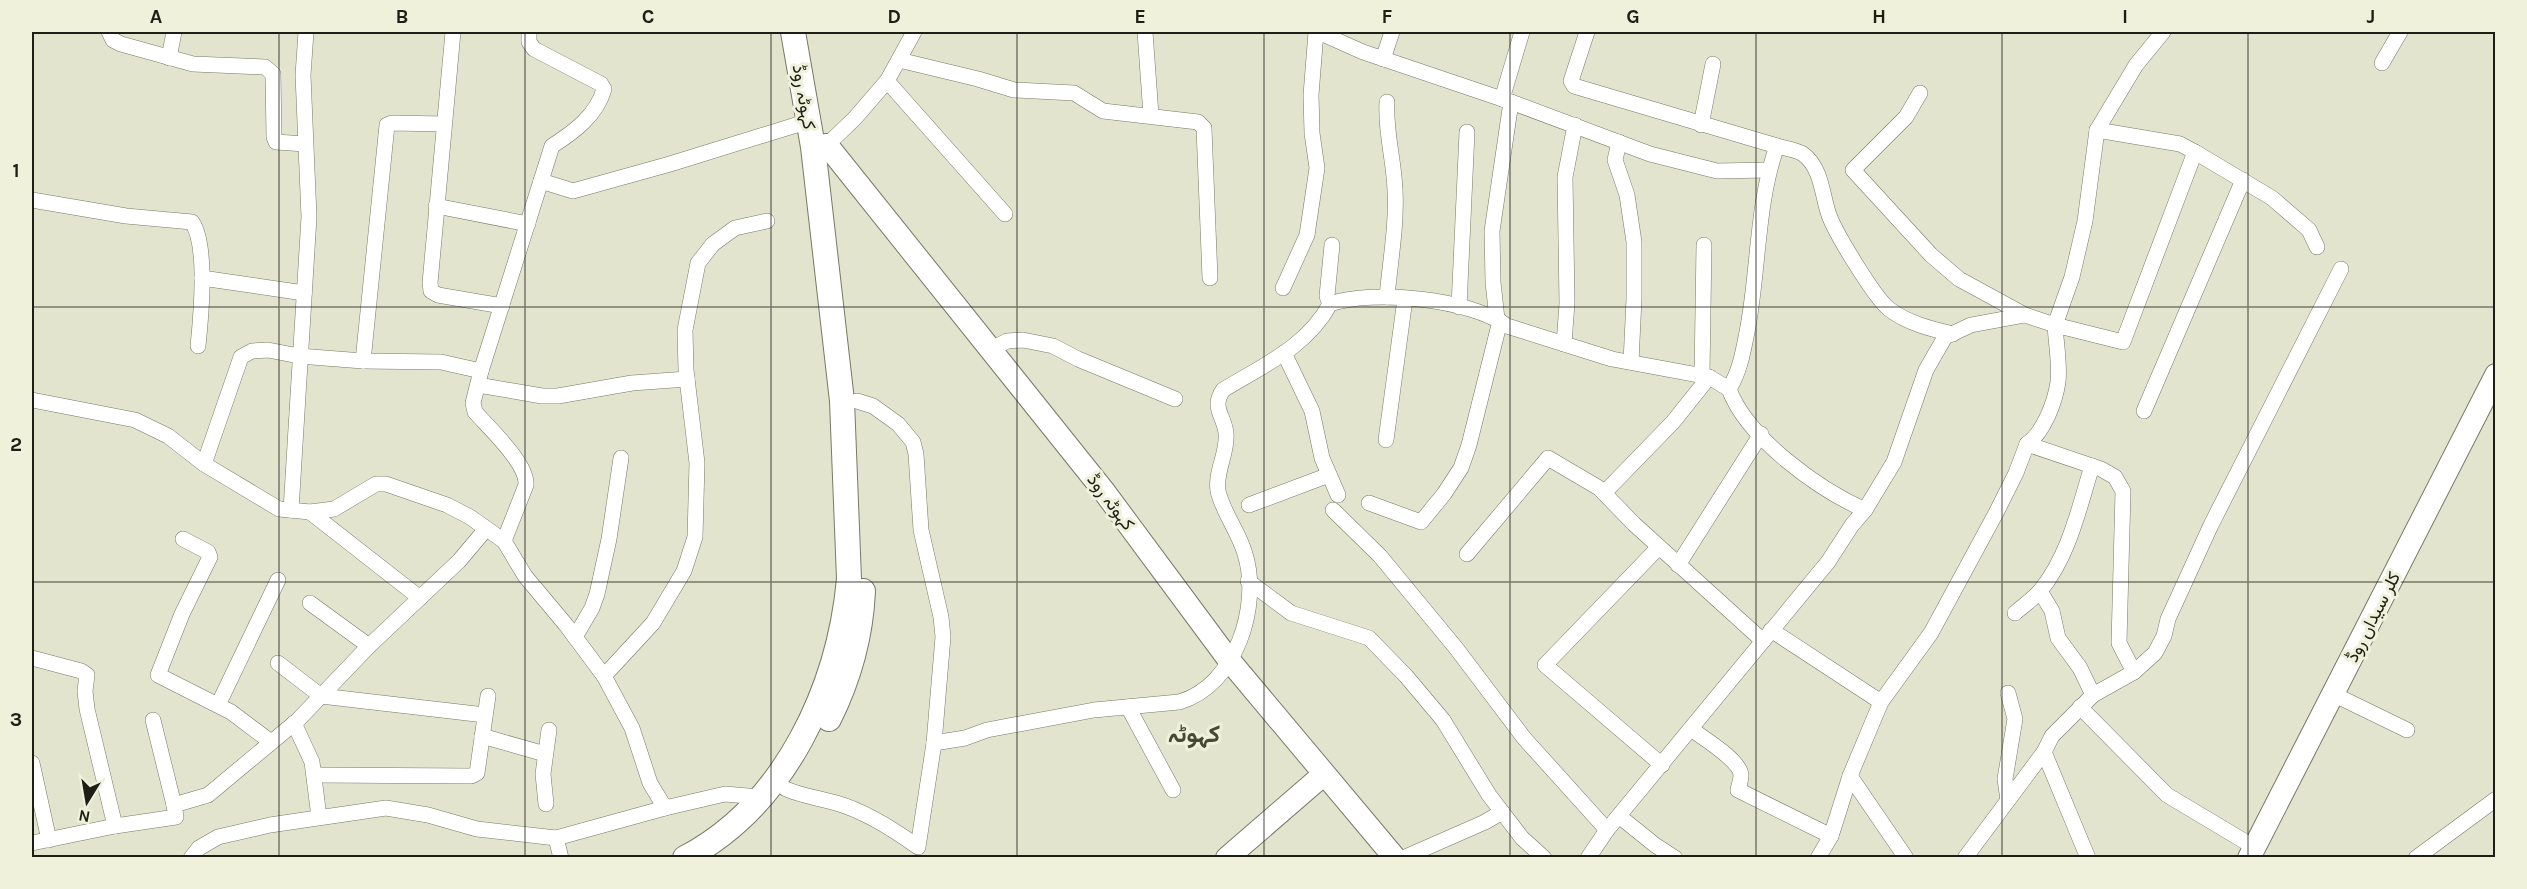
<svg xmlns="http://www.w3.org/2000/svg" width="2527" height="889" font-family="Karla,Vazirmatn,sans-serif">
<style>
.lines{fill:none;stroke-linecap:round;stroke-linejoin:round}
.minor-casing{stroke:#787a66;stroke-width:16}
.secondary-casing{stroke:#787a66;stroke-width:24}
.primary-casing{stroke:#787a66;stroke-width:26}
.minor{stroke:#fff;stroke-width:15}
.secondary{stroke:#fff;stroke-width:22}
.primary{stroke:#fff;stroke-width:24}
.grid{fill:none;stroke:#1d1e16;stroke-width:1.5;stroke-opacity:0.55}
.labels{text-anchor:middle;stroke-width:6;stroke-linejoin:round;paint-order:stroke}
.street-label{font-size:18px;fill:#1d1e16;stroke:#eff1da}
.district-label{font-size:24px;font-weight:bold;fill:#474936;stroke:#eff1da}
.neatline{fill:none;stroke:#1d1e16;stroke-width:2}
.grid-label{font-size:20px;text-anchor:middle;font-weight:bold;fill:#1d1e16}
</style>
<rect width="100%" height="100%" fill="#e2e4cd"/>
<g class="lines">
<g class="minor-casing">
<g id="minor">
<path d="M 109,32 L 113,40 L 121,44 L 193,64 L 265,67 L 273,74 L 274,137 L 276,142 L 305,144"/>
<path d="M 453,32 L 430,283 L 431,291 L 438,295 L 502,306"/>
<path d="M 1145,32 L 1151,115"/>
<path d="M 1318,32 L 1363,52 L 1511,102 L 1650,154 L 1717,171 L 1768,170"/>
<path d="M 1587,32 L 1571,81 L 1574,86 L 1777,146"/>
<path d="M 169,58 L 174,32"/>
<path d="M 1383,59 L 1392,32"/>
<path d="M 899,60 L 978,79 L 1014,90 L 1074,93 L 1103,111 L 1198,122 L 1204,128 L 1210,278"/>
<path d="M 2382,63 L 2400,32"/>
<path d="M 887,81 L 1005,214"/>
<path d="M 1920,93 L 1906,117 L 1853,170 L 1931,255 L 1959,279 L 2025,315"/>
<path d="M 1502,99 L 1522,32"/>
<path d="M 1387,102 C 1385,131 1394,160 1395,190 C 1397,225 1390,262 1387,297"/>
<path d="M 1701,125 L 1713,64"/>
<path d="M 2097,130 L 2180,144 L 2195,152 L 2272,198 L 2309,230 L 2317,247"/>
<path d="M 1619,142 L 1615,160 L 1627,195 L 1634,242 L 1634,299 L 1631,362"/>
<path d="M 827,145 L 855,118 L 887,81 L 914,32"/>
<path d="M 541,181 L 573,191 L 670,164 L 809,121"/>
<path d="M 32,200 L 126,216 L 192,222 C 208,246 201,317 198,346"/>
<path d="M 436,206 L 528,224"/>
<path d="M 202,278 L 304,293"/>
<path d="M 1283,288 L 1307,235 L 1317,168 L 1312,133 L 1311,95 L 1316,32"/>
<path d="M 1330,304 L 1327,296 L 1332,245"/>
<path d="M 1459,307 L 1467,132"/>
<path d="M 1497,319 L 1493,282 L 1492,231 L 1511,102"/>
<path d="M 1564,344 L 1567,303 L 1565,177 L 1575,125"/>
<path d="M 990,350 L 1007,341 L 1023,340 L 1053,346 L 1078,359 L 1175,399"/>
<path d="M 1284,353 L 1312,411 L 1322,458 L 1338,495"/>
<path d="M 363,361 L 387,125 L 392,123 L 444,124"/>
<path d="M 1702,375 L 1704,245"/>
<path d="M 478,385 L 542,396 L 558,396 L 632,383 L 687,379"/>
<path d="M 1729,389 C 1740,371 1743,352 1747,332 C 1759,271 1756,205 1777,146 C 1784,148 1797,150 1803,154 C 1821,167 1822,193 1828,212 C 1833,230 1875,298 1889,309 C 1907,323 1931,329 1953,334"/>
<path d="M 32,400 L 135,420 L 168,436 L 204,464 L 279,509 L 310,512 L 334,509 L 376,484 L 386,484 L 447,505 L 470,517 L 504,541 L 525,576 L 566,625 L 604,676 L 632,728 L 650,783 L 665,808 L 725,794 L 759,797"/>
<path d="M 2144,411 L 2243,180"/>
<path d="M 1386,440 L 1405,299"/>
<path d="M 204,464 L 241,357 L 252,351 L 268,350 L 299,356 L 363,361 L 441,362 L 481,371"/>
<path d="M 1604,493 L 1673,422 L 1709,377"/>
<path d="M 1369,503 L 1421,522 L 1444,494 L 1461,468 L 1469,445 L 1500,321"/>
<path d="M 1249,505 L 1329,475"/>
<path d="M 291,510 L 309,217 L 303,75 L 306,32"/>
<path d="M 1333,510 L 1380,556 L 1456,648 L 1524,738 L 1607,830"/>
<path d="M 310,512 L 420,598"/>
<path d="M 183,539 L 208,552 L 210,557 L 182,614 L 158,675 L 231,712 L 271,742"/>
<path d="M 504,541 L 526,485 C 528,464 489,428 475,412 L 473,403 L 481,371 L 552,146 C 574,132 597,115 604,89 L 601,84 L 534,49 L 529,42 L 529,32"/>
<path d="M 1659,547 L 1545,665 L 1662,765"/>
<path d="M 1467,554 L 1548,458 L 1599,488 L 1634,524 L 1763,641"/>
<path d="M 1678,565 L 1761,434"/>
<path d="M 1248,581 L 1291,613 L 1369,638 L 1406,676 L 1443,720 L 1489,795 L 1522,838 L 1544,858"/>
<path d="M 2040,591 L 2052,611 L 2058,638 L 2080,668 L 2093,695"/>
<path d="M 310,603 L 369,646"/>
<path d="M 2015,613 C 2023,606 2033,599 2040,591 C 2069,556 2079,508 2092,466"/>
<path d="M 1771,630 L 1881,702"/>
<path d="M 575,637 L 592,608 L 597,594 L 609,539 L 621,458"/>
<path d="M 32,658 L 81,671 L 87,675 L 85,691 L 87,709 L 115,826"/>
<path d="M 278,663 L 321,696 L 485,715"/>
<path d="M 2134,672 L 2155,653 L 2164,636 L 2168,619 L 2211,525 L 2341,269"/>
<path d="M 604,676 L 653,623 L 684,571 L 695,537 L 697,463 L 686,370 L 685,330 L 698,263 L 713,244 L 735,228 L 767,221"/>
<path d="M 2333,694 L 2407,730"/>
<path d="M 218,705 L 278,580"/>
<path d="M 1128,707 L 1173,790"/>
<path d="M 2080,707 L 2167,795 L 2254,847"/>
<path d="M 153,720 L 174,805"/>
<path d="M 294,723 L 312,762 L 319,817"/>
<path d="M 1691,729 C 1703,738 1740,760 1741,775 C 1741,780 1739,785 1738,790 L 1831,836"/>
<path d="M 482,736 L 545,754"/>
<path d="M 934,743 L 965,738 L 987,730 L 1094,710 L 1179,702 C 1236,686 1261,605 1245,554 C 1239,532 1223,513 1218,491 C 1215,471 1228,453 1226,433 C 1224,415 1211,408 1223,390 C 1262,366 1307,347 1330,304 C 1373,289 1471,299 1507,326 L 1612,359 L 1709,377 L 1729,389 C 1747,438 1818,489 1865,510"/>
<path d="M 32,763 L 49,840"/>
<path d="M 315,775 L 471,776 L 477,773 L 488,696"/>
<path d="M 1850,776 L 1906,858"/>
<path d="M 786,789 C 802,796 819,798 836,803 C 865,811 893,829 918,847 L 934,743 L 943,637 L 941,617 L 921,530 L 916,454 L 913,442 L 898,424 L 873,406 L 857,401"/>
<path d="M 2008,800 L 2005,779 L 2015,719 L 2008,693"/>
<path d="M 546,804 L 543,774 L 549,730"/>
<path d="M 1619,816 L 1655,845 L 1675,858"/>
<path d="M 556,838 L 561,858"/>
<path d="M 32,843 L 115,826 L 176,817 L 174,805 L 208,795 L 297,721 L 369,646 L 459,561 L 486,529"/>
<path d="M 191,858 L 199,848 L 218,837 L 270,825 L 386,808 L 428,815 L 477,829 L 556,838 L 665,808"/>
<path d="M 1403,858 L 1485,822 L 1502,812"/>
<path d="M 1588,858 L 1607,830 L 1828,562 L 1852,525 L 1865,510 L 1894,462 L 1926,370 L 1945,337 L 1971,325 L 2025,315 L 2055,325 L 2072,277 L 2085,221 L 2097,130 L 2136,65 L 2163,32"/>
<path d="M 1818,858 L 1831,836 L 1850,776 L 1881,702 L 1931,633 L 1996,513 L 2016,473 L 2027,444"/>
<path d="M 1965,858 L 2044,752"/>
<path d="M 2088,858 L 2044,752 L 2052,736 L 2093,695 L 2134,672 L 2119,643 L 2123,491 L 2115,477 L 2101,469 L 2027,444 C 2044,432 2055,402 2058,382 C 2060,364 2056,343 2055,325 L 2123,342 L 2195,152"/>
<path d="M 2416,858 L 2496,799"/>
</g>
</g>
<g class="secondary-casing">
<g id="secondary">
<path d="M 813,147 L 827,145 L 1103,490 L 1229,660 L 1395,858"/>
<path d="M 1227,858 L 1323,775"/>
<path d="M 2249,858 L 2496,375"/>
</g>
</g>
<g class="primary-casing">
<g id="primary">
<path d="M 829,719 C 849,679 861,636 863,591"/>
<path d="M 685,858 C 786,805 839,687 849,579 L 842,401 L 813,147 L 793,32"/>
</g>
</g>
<use href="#minor" class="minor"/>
<use href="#secondary" class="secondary"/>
<use href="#primary" class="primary"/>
</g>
<path class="grid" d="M 279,32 L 279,858M 525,32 L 525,858M 771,32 L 771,858M 1017,32 L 1017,858M 1264,32 L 1264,858M 1510,32 L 1510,858M 1756,32 L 1756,858M 2002,32 L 2002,858M 2248,32 L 2248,858M 32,307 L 2496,307M 32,582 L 2496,582"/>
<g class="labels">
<g class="street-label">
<text transform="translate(804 97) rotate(80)" y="6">کہوٹہ روڈ</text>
<text transform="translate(1111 502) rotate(53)" y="6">کہوٹہ روڈ</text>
<text transform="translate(2373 617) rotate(-63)" y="6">کلر سیداں روڈ</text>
</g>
<g class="district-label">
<text x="1194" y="742">کہوٹہ</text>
</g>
</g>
<rect width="2527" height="889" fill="none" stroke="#eff1da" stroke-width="66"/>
<g transform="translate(87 802) rotate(191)" stroke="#eff1da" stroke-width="4.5" paint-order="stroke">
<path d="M0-4.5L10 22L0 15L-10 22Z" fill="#1d1e16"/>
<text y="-9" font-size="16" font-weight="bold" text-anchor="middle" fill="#1d1e16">N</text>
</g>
<rect x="33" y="33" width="2461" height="823" class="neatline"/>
<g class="grid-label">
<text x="156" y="23">A</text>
<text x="402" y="23">B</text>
<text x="648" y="23">C</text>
<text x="894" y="23">D</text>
<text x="1140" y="23">E</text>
<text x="1387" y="23">F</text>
<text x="1633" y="23">G</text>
<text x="1879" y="23">H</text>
<text x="2125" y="23">I</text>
<text x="2371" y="23">J</text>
<text x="16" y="177">1</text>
<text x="16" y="451">2</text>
<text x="16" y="726">3</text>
</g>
</svg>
